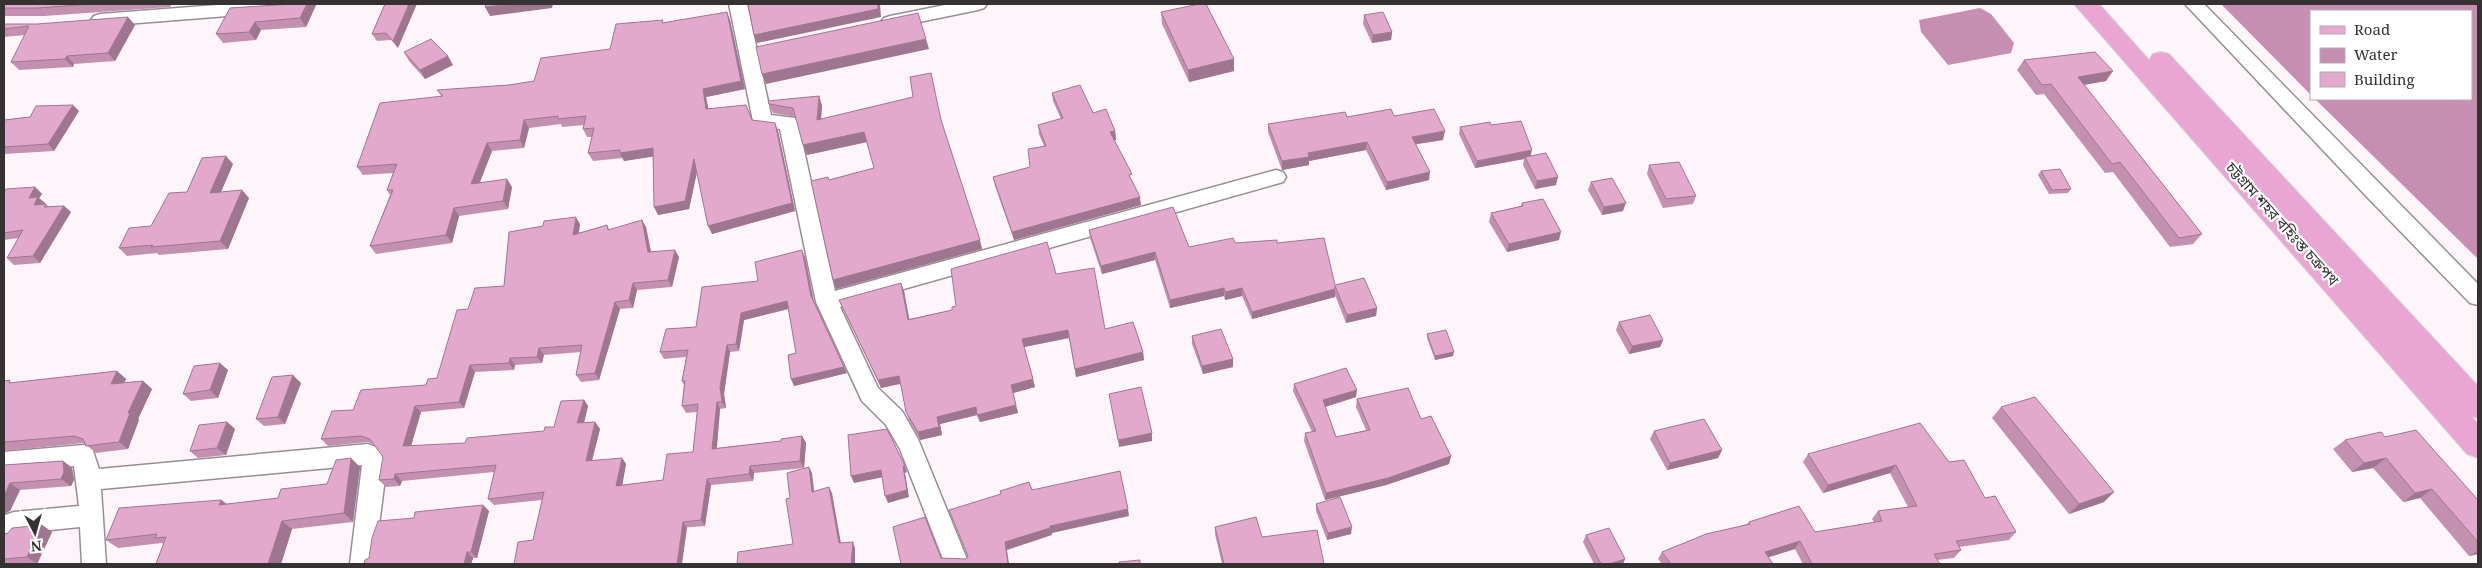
<svg xmlns="http://www.w3.org/2000/svg" width="2482" height="568" font-family="'Noto Serif','Noto Sans Bengali',serif">
<style>
.water{fill:#c68eb0}
.lines{fill:none;stroke-linecap:round;stroke-linejoin:round}
.street-casing{stroke:#968e92;stroke-width:3}
.primary-casing{stroke:#d7d6d6;stroke-width:2}
.street{fill:#fff;fill-rule:evenodd}
.primary{fill:#eaa6d2;fill-rule:evenodd}
.wall{fill:#c391af}
.shaded-wall{fill:#9f768f}
.building{fill:#e3a9cc;stroke:#9f768f}
.labels{text-anchor:middle;stroke-width:4.5;stroke-linejoin:round;paint-order:stroke}
.street-label{font-size:15px;fill:#363234;stroke:#fff}
</style>
<rect width="100%" height="100%" fill="#fef5fa"/>
<g class="water">
<path d="M 2221,4 L 2478,4 L 2478,259 L 2315,99 L 2471,99 L 2471,11 L 2311,11 L 2311,95 Z"/>
<path d="M 1980,8 L 1991,14 L 2014,43 L 2011,53 L 1948,65 L 1921,32 L 1919,20 Z"/>
</g>
<g class="lines">
<g class="street-casing">
<g id="street">
<path d="M 230,4 L 311,4 L 308,8 L 302,10 L 100,26 L 94,24 L 91,20 L 94,16 L 100,14 Z"/>
<path d="M 729,4 L 747,4 L 771,115 L 795,118 L 798,123 L 835,291 L 1276,170 L 1283,172 L 1286,177 L 1283,182 L 1276,184 L 840,307 L 878,388 L 902,411 L 918,439 L 969,564 L 945,564 L 900,449 L 886,425 L 862,401 L 816,302 L 780,129 L 756,126 L 753,121 Z"/>
<path d="M 950,4 L 987,4 L 984,8 L 978,10 L 890,28 L 884,26 L 881,22 L 884,18 L 890,16 Z"/>
<path d="M 2185,4 L 2204,4 L 2478,284 L 2478,305 L 2470,303 L 2368,198 Z"/>
<path d="M 368,444 L 376,447 L 387,463 L 374,564 L 350,564 L 362,465 L 101,489 L 106,564 L 82,564 L 80,527 L 21,533 L 18,538 L 4,541 L 5,515 L 14,512 L 79,506 L 74,466 L 4,472 L 4,452 L 84,445 L 92,448 L 99,469 Z"/>
</g>
</g>
<g class="primary-casing">
<path id="primary" d="M 2074,4 L 2099,4 L 2149,60 L 2153,54 L 2161,52 L 2169,54 L 2478,386 L 2478,418 L 2471,416 L 2478,424 L 2478,458 L 2467,454 Z"/>
</g>
<use href="#street" class="street"/>
<use href="#primary" class="primary"/>
</g>
<g class="wall">
<path d="M 4,4 L 172,4 L 170,7 L 44,16 L 4,16 Z"/>
<path d="M 385,4 L 398,48 L 391,40 L 377,41 L 372,34 Z"/>
<path d="M 316,5 L 306,27 L 261,30 L 256,40 L 223,43 L 216,34 L 230,8 Z"/>
<path d="M 1161,12 L 1234,71 L 1189,82 L 1162,24 Z"/>
<path d="M 1364,15 L 1392,32 L 1391,40 L 1372,43 L 1363,24 Z"/>
<path d="M 730,20 L 745,89 L 706,97 L 708,108 L 752,120 L 775,123 L 778,131 L 795,211 L 712,234 L 697,172 L 689,209 L 658,215 L 653,156 L 624,161 L 623,158 L 593,161 L 588,153 L 592,137 L 587,137 L 583,129 L 584,125 L 562,127 L 561,124 L 529,128 L 524,148 L 492,151 L 480,182 L 512,187 L 508,209 L 459,216 L 452,243 L 376,254 L 370,246 L 390,195 L 387,190 L 393,173 L 363,175 L 357,167 L 442,97 L 437,90 L 509,85 L 534,81 L 610,49 L 664,23 Z"/>
<path d="M 4,24 L 135,25 L 115,61 L 74,64 L 73,67 L 19,70 L 11,62 L 25,35 L 4,37 Z"/>
<path d="M 404,52 L 453,65 L 425,79 L 409,61 Z"/>
<path d="M 2024,60 L 2106,81 L 2084,85 L 2202,234 L 2193,244 L 2170,247 L 2113,172 L 2105,173 L 2044,94 L 2036,95 L 2017,70 Z"/>
<path d="M 1052,93 L 1093,113 L 1115,131 L 1116,140 L 1114,140 L 1132,181 L 1141,205 L 1014,240 L 995,186 L 993,177 L 1030,167 L 1044,146 L 1039,134 L 1038,125 L 1061,119 L 1053,101 Z"/>
<path d="M 819,96 L 822,106 L 821,119 L 942,123 L 982,249 L 836,289 L 833,280 L 828,177 L 829,180 L 874,168 L 867,142 L 807,155 L 803,145 L 796,117 L 773,113 L 769,104 Z"/>
<path d="M 79,111 L 54,151 L 4,154 L 4,120 Z"/>
<path d="M 1394,116 L 1443,140 L 1416,144 L 1429,180 L 1386,190 L 1366,150 L 1309,161 L 1309,165 L 1282,170 L 1268,132 L 1268,124 L 1347,117 Z"/>
<path d="M 1491,125 L 1531,156 L 1556,185 L 1535,189 L 1523,165 L 1524,159 L 1475,168 L 1459,134 L 1460,127 Z"/>
<path d="M 233,164 L 221,192 L 249,198 L 228,249 L 159,255 L 157,253 L 127,256 L 119,248 L 151,226 L 187,192 Z"/>
<path d="M 1649,165 L 1696,196 L 1693,204 L 1663,208 L 1647,174 Z"/>
<path d="M 2041,171 L 2071,189 L 2068,193 L 2049,194 L 2038,175 Z"/>
<path d="M 1591,182 L 1623,211 L 1602,215 L 1588,190 Z"/>
<path d="M 35,187 L 42,194 L 39,198 L 45,203 L 45,204 L 46,204 L 49,207 L 64,206 L 71,212 L 40,263 L 14,265 L 7,258 L 19,238 L 4,240 L 4,193 Z"/>
<path d="M 1522,203 L 1559,240 L 1507,252 L 1489,222 L 1491,213 L 1521,206 Z"/>
<path d="M 580,224 L 579,233 L 607,225 L 609,229 L 646,227 L 651,251 L 679,257 L 672,287 L 637,290 L 633,308 L 620,309 L 599,380 L 581,382 L 576,375 L 581,352 L 544,355 L 542,363 L 515,365 L 514,370 L 475,372 L 464,408 L 421,412 L 411,446 L 465,443 L 544,431 L 554,427 L 584,400 L 588,406 L 584,423 L 595,422 L 600,429 L 592,461 L 622,458 L 626,464 L 622,485 L 663,480 L 693,452 L 697,412 L 686,413 L 682,406 L 684,385 L 682,381 L 686,357 L 664,359 L 660,352 L 696,327 L 758,281 L 805,257 L 814,301 L 847,373 L 794,386 L 796,353 L 789,309 L 744,320 L 739,351 L 730,352 L 724,394 L 726,408 L 720,409 L 717,448 L 781,441 L 802,436 L 806,443 L 804,468 L 754,473 L 753,481 L 711,485 L 705,526 L 533,540 L 542,500 L 494,505 L 488,499 L 494,472 L 402,481 L 400,486 L 386,487 L 379,480 L 383,457 L 374,444 L 368,442 L 328,446 L 321,439 L 353,410 L 426,385 L 437,378 L 468,309 L 504,286 Z"/>
<path d="M 1089,230 L 1189,247 L 1235,243 L 1277,243 L 1335,285 L 1377,308 L 1376,316 L 1346,323 L 1335,295 L 1335,297 L 1252,319 L 1242,296 L 1225,300 L 1224,296 L 1170,308 L 1155,260 L 1102,274 L 1090,238 Z"/>
<path d="M 1056,274 L 1105,329 L 1143,352 L 1144,360 L 1076,377 L 1069,338 L 1024,347 L 1035,387 L 1013,393 L 1018,413 L 980,422 L 977,415 L 940,424 L 942,435 L 920,440 L 909,420 L 906,412 L 901,384 L 881,388 L 843,308 L 839,300 L 904,291 L 909,319 L 952,310 L 956,306 Z"/>
<path d="M 1619,322 L 1663,340 L 1660,347 L 1629,354 L 1616,330 Z"/>
<path d="M 1427,334 L 1453,356 L 1435,360 L 1427,338 Z"/>
<path d="M 1192,336 L 1233,367 L 1203,374 L 1192,344 Z"/>
<path d="M 228,370 L 218,398 L 191,401 L 183,394 Z"/>
<path d="M 117,371 L 126,379 L 124,383 L 143,381 L 152,389 L 138,419 L 139,420 L 128,449 L 96,453 L 84,443 L 4,451 L 4,381 L 14,383 Z"/>
<path d="M 301,383 L 285,424 L 264,426 L 256,419 Z"/>
<path d="M 1294,384 L 1356,397 L 1325,407 L 1336,437 L 1366,430 L 1356,407 L 1357,399 L 1421,419 L 1451,456 L 1449,464 L 1386,485 L 1325,500 L 1304,441 L 1305,433 L 1312,432 L 1293,391 Z"/>
<path d="M 2001,407 L 2104,502 L 2069,514 L 1992,418 Z"/>
<path d="M 227,422 L 235,429 L 226,455 L 198,458 L 190,451 Z"/>
<path d="M 1654,431 L 1722,450 L 1718,458 L 1667,470 L 1650,439 Z"/>
<path d="M 2385,437 L 2478,500 L 2478,554 L 2469,556 L 2420,498 L 2403,502 L 2373,468 L 2352,472 L 2333,449 L 2345,440 Z"/>
<path d="M 1808,454 L 1949,462 L 1985,498 L 2016,532 L 2009,540 L 1959,547 L 1961,550 L 1954,558 L 1937,560 L 1940,564 L 1803,564 L 1795,549 L 1768,557 L 1773,564 L 1662,564 L 1658,559 L 1662,552 L 1747,524 L 1749,522 L 1815,532 L 1874,522 L 1872,519 L 1878,511 L 1908,507 L 1890,473 L 1823,493 L 1803,462 Z"/>
<path d="M 63,461 L 72,468 L 74,480 L 71,486 L 20,490 L 10,511 L 4,465 Z"/>
<path d="M 360,467 L 353,522 L 292,529 L 281,564 L 156,564 L 164,544 L 162,543 L 118,548 L 106,540 L 221,500 L 227,504 L 278,498 L 327,484 Z"/>
<path d="M 1316,504 L 1351,534 L 1327,540 L 1316,511 Z"/>
<path d="M 483,505 L 489,511 L 477,558 L 473,558 L 471,564 L 364,564 L 369,558 L 414,518 Z"/>
<path d="M 42,525 L 52,532 L 37,564 L 4,564 L 4,534 Z"/>
<path d="M 1215,527 L 1262,537 L 1324,564 L 1222,564 L 1215,534 Z"/>
<path d="M 1586,535 L 1625,559 L 1623,564 L 1594,564 L 1583,542 Z"/>
</g>
<g class="shaded-wall">
<path d="M 307,4 L 314,4 L 316,5 L 306,27 L 300,18 Z"/>
<path d="M 409,4 L 417,4 L 398,48 L 393,41 Z"/>
<path d="M 514,4 L 553,4 L 552,8 L 490,16 L 485,7 Z"/>
<path d="M 878,4 L 880,4 L 881,17 L 757,43 L 754,35 Z"/>
<path d="M 727,12 L 730,20 L 745,89 L 706,97 L 710,117 L 706,109 L 703,89 Z"/>
<path d="M 128,17 L 135,25 L 115,61 L 108,53 Z"/>
<path d="M 255,22 L 261,30 L 256,40 L 249,32 Z"/>
<path d="M 1392,32 L 1391,40 L 1372,43 L 1373,35 Z"/>
<path d="M 926,39 L 929,49 L 766,84 L 762,74 Z"/>
<path d="M 67,56 L 74,64 L 73,67 L 65,59 Z"/>
<path d="M 448,56 L 453,65 L 425,79 L 420,70 Z"/>
<path d="M 1234,59 L 1234,71 L 1189,82 L 1188,70 Z"/>
<path d="M 2113,71 L 2106,81 L 2071,87 L 2078,77 Z"/>
<path d="M 819,96 L 822,106 L 820,130 L 817,120 Z"/>
<path d="M 73,105 L 79,111 L 54,151 L 48,144 Z"/>
<path d="M 524,120 L 529,128 L 524,148 L 520,140 Z"/>
<path d="M 775,123 L 778,131 L 795,211 L 712,234 L 708,226 Z"/>
<path d="M 1115,131 L 1116,140 L 1111,141 L 1110,132 Z"/>
<path d="M 1445,131 L 1443,140 L 1411,145 L 1412,137 Z"/>
<path d="M 864,132 L 867,142 L 807,155 L 803,145 Z"/>
<path d="M 1367,142 L 1366,150 L 1309,161 L 1309,165 L 1282,170 L 1282,161 L 1308,153 Z"/>
<path d="M 487,143 L 492,151 L 476,192 L 471,184 Z"/>
<path d="M 653,148 L 657,156 L 624,161 L 620,153 Z"/>
<path d="M 1532,150 L 1530,158 L 1525,157 L 1524,159 L 1475,168 L 1477,161 Z"/>
<path d="M 226,156 L 233,164 L 217,201 L 210,193 Z"/>
<path d="M 694,159 L 698,167 L 689,209 L 658,215 L 654,207 Z"/>
<path d="M 1430,172 L 1429,180 L 1386,190 L 1387,182 Z"/>
<path d="M 1558,177 L 1556,185 L 1535,189 L 1537,181 Z"/>
<path d="M 507,179 L 512,187 L 508,209 L 503,201 Z"/>
<path d="M 35,187 L 42,194 L 39,198 L 45,203 L 41,211 L 29,198 Z"/>
<path d="M 242,190 L 249,198 L 228,249 L 220,241 Z"/>
<path d="M 1140,197 L 1141,205 L 1014,240 L 1012,232 Z"/>
<path d="M 1626,203 L 1623,211 L 1602,215 L 1604,207 Z"/>
<path d="M 64,206 L 71,212 L 40,263 L 33,256 Z"/>
<path d="M 454,208 L 459,216 L 452,243 L 446,235 Z"/>
<path d="M 576,217 L 580,224 L 577,242 L 573,235 Z"/>
<path d="M 642,220 L 646,227 L 652,259 L 648,252 Z"/>
<path d="M 1561,232 L 1559,240 L 1507,252 L 1509,244 Z"/>
<path d="M 980,240 L 982,249 L 836,289 L 833,280 Z"/>
<path d="M 675,250 L 679,257 L 672,287 L 668,280 Z"/>
<path d="M 802,250 L 805,257 L 814,303 L 811,296 Z"/>
<path d="M 1155,252 L 1155,260 L 1102,274 L 1101,266 Z"/>
<path d="M 633,283 L 637,290 L 633,308 L 629,300 Z"/>
<path d="M 901,283 L 904,291 L 911,328 L 908,320 Z"/>
<path d="M 1224,288 L 1224,296 L 1170,308 L 1170,300 Z"/>
<path d="M 1242,288 L 1242,296 L 1225,300 L 1225,292 Z"/>
<path d="M 1335,289 L 1335,297 L 1252,319 L 1252,312 Z"/>
<path d="M 787,301 L 791,308 L 744,320 L 739,351 L 736,344 L 741,313 Z"/>
<path d="M 615,302 L 620,309 L 599,380 L 595,373 Z"/>
<path d="M 1377,308 L 1376,316 L 1346,323 L 1347,315 Z"/>
<path d="M 1068,330 L 1069,338 L 1024,347 L 1022,339 Z"/>
<path d="M 1663,340 L 1660,347 L 1629,354 L 1632,346 Z"/>
<path d="M 727,345 L 730,352 L 724,394 L 726,408 L 722,402 L 720,387 Z"/>
<path d="M 539,348 L 544,355 L 542,363 L 537,357 Z"/>
<path d="M 1143,352 L 1144,360 L 1076,377 L 1075,369 Z"/>
<path d="M 1454,352 L 1453,356 L 1435,360 L 1435,356 Z"/>
<path d="M 510,358 L 515,365 L 514,370 L 509,363 Z"/>
<path d="M 1233,359 L 1233,367 L 1203,374 L 1202,366 Z"/>
<path d="M 220,363 L 228,370 L 218,398 L 210,390 Z"/>
<path d="M 470,365 L 475,372 L 464,408 L 459,402 Z"/>
<path d="M 844,367 L 847,373 L 794,386 L 791,379 Z"/>
<path d="M 117,371 L 126,379 L 120,391 L 111,384 Z"/>
<path d="M 293,375 L 301,383 L 285,424 L 278,417 Z"/>
<path d="M 899,376 L 902,383 L 881,388 L 878,380 Z"/>
<path d="M 1033,379 L 1035,387 L 1013,393 L 1018,413 L 980,422 L 977,415 L 940,424 L 942,435 L 920,440 L 918,432 L 937,417 L 1011,385 Z"/>
<path d="M 143,381 L 152,389 L 138,419 L 139,420 L 128,449 L 119,442 L 128,413 Z"/>
<path d="M 1357,390 L 1356,397 L 1322,408 L 1323,400 Z"/>
<path d="M 584,400 L 588,406 L 582,430 L 577,423 Z"/>
<path d="M 717,402 L 720,409 L 716,455 L 712,449 Z"/>
<path d="M 415,406 L 421,412 L 409,453 L 403,446 Z"/>
<path d="M 227,422 L 235,429 L 226,455 L 217,448 Z"/>
<path d="M 595,422 L 600,429 L 590,468 L 586,461 Z"/>
<path d="M 1152,433 L 1152,441 L 1119,447 L 1118,440 Z"/>
<path d="M 802,436 L 806,443 L 804,468 L 800,461 Z"/>
<path d="M 1722,450 L 1718,458 L 1667,470 L 1670,463 Z"/>
<path d="M 1451,456 L 1449,464 L 1386,485 L 1325,500 L 1326,493 Z"/>
<path d="M 351,458 L 360,467 L 353,522 L 344,513 Z"/>
<path d="M 622,458 L 626,464 L 621,492 L 616,486 Z"/>
<path d="M 2386,458 L 2373,468 L 2352,472 L 2364,463 Z"/>
<path d="M 63,461 L 72,468 L 74,480 L 71,486 L 61,479 Z"/>
<path d="M 1896,465 L 1890,473 L 1823,493 L 1828,485 Z"/>
<path d="M 750,466 L 754,473 L 753,481 L 749,474 Z"/>
<path d="M 903,466 L 905,466 L 907,472 L 905,473 L 909,497 L 888,503 L 885,496 Z"/>
<path d="M 809,467 L 812,473 L 815,498 L 812,492 Z"/>
<path d="M 881,470 L 884,477 L 854,483 L 851,476 Z"/>
<path d="M 395,474 L 402,481 L 400,486 L 394,479 Z"/>
<path d="M 707,479 L 711,485 L 705,526 L 701,520 Z"/>
<path d="M 10,483 L 20,490 L 10,511 L 4,514 L 4,496 Z"/>
<path d="M 829,487 L 832,493 L 842,549 L 839,543 Z"/>
<path d="M 2432,489 L 2420,498 L 2403,502 L 2415,493 Z"/>
<path d="M 2114,492 L 2104,502 L 2069,514 L 2079,504 Z"/>
<path d="M 221,500 L 232,508 L 219,505 Z"/>
<path d="M 483,505 L 489,511 L 477,558 L 471,552 Z"/>
<path d="M 1128,509 L 1129,516 L 1052,533 L 1052,535 L 1007,550 L 1009,564 L 1008,564 L 1005,542 L 1050,526 Z"/>
<path d="M 282,521 L 292,529 L 281,564 L 268,564 Z"/>
<path d="M 683,522 L 687,528 L 682,564 L 677,564 Z"/>
<path d="M 42,525 L 52,532 L 37,564 L 27,557 Z"/>
<path d="M 1352,527 L 1351,534 L 1327,540 L 1328,533 Z"/>
<path d="M 1800,541 L 1795,549 L 1760,560 L 1765,552 Z"/>
<path d="M 853,542 L 855,548 L 855,564 L 851,564 Z"/>
<path d="M 2478,551 L 2478,554 L 2469,556 Z"/>
<path d="M 467,552 L 473,558 L 471,564 L 464,564 Z"/>
<path d="M 1625,559 L 1623,564 L 1609,564 Z"/>
</g>
<g class="building">
<path d="M 4,4 L 92,4 L 37,8 L 4,8 Z"/>
<path d="M 292,4 L 307,4 L 300,18 L 255,22 L 249,32 L 216,34 L 230,8 Z"/>
<path d="M 385,4 L 409,4 L 393,41 L 386,33 L 372,34 Z"/>
<path d="M 486,4 L 514,4 L 485,7 Z"/>
<path d="M 748,4 L 878,4 L 878,9 L 754,35 Z"/>
<path d="M 1199,4 L 1206,4 L 1234,59 L 1188,70 L 1161,12 Z"/>
<path d="M 727,12 L 741,81 L 703,89 L 706,109 L 746,105 L 752,120 L 775,123 L 792,203 L 708,226 L 694,159 L 685,201 L 654,207 L 653,148 L 620,153 L 620,150 L 588,153 L 594,128 L 583,129 L 586,116 L 558,119 L 558,116 L 524,120 L 520,140 L 487,143 L 471,184 L 507,179 L 503,201 L 454,208 L 446,235 L 370,246 L 393,190 L 387,190 L 397,164 L 357,167 L 380,103 L 443,96 L 437,90 L 509,85 L 534,81 L 541,58 L 610,49 L 616,24 L 663,20 L 662,23 Z"/>
<path d="M 1383,12 L 1392,32 L 1373,35 L 1364,15 Z"/>
<path d="M 918,13 L 926,39 L 762,74 L 756,47 Z"/>
<path d="M 128,17 L 108,53 L 67,56 L 65,59 L 11,62 L 29,26 L 4,29 L 4,24 L 37,24 Z"/>
<path d="M 431,39 L 448,56 L 420,70 L 404,52 Z"/>
<path d="M 2095,52 L 2113,71 L 2078,77 L 2202,234 L 2179,238 L 2120,162 L 2112,164 L 2051,84 L 2042,85 L 2024,60 Z"/>
<path d="M 931,73 L 941,120 L 980,240 L 833,280 L 811,181 L 828,177 L 829,180 L 874,168 L 864,132 L 803,145 L 793,108 L 769,104 L 768,101 L 819,96 L 817,120 L 913,97 L 910,77 Z"/>
<path d="M 1080,85 L 1093,113 L 1106,109 L 1115,131 L 1110,132 L 1132,174 L 1129,175 L 1140,197 L 1012,232 L 993,177 L 1030,167 L 1028,149 L 1046,146 L 1038,125 L 1063,118 L 1052,93 Z"/>
<path d="M 73,105 L 48,144 L 4,147 L 4,120 L 30,117 L 36,106 Z"/>
<path d="M 1391,109 L 1394,116 L 1434,109 L 1445,131 L 1412,137 L 1430,172 L 1387,182 L 1367,142 L 1308,153 L 1309,157 L 1282,161 L 1268,124 L 1345,112 L 1347,117 Z"/>
<path d="M 1521,121 L 1532,150 L 1477,161 L 1460,127 L 1490,122 L 1491,125 Z"/>
<path d="M 1546,153 L 1558,177 L 1537,181 L 1525,157 Z"/>
<path d="M 226,156 L 210,193 L 242,190 L 220,241 L 151,247 L 153,245 L 119,248 L 129,228 L 151,226 L 169,193 L 187,192 L 202,158 Z"/>
<path d="M 1679,162 L 1696,196 L 1666,199 L 1649,165 Z"/>
<path d="M 2060,169 L 2071,189 L 2052,190 L 2041,171 Z"/>
<path d="M 1612,178 L 1626,203 L 1604,207 L 1591,182 Z"/>
<path d="M 35,187 L 29,198 L 38,197 L 34,205 L 46,204 L 44,207 L 64,206 L 33,256 L 7,258 L 23,230 L 4,233 L 4,193 L 6,189 Z"/>
<path d="M 1543,199 L 1561,232 L 1509,244 L 1491,213 L 1523,206 L 1522,203 Z"/>
<path d="M 1173,207 L 1189,247 L 1233,238 L 1235,243 L 1277,240 L 1277,243 L 1324,238 L 1335,285 L 1364,278 L 1377,308 L 1347,315 L 1335,286 L 1335,289 L 1252,312 L 1242,288 L 1225,292 L 1224,288 L 1170,300 L 1155,252 L 1101,266 L 1089,230 Z"/>
<path d="M 576,217 L 573,235 L 607,225 L 608,230 L 642,220 L 648,252 L 675,250 L 668,280 L 633,283 L 629,300 L 615,302 L 595,373 L 576,375 L 582,345 L 539,348 L 537,357 L 510,358 L 509,363 L 470,365 L 459,402 L 415,406 L 403,446 L 465,443 L 467,438 L 544,431 L 545,427 L 554,427 L 561,401 L 584,400 L 577,423 L 595,422 L 586,461 L 622,458 L 616,486 L 663,480 L 667,454 L 693,452 L 698,404 L 682,406 L 685,381 L 682,381 L 688,350 L 660,352 L 666,329 L 696,327 L 702,287 L 758,281 L 755,262 L 802,250 L 811,296 L 844,367 L 791,379 L 788,355 L 796,353 L 787,301 L 741,313 L 736,344 L 727,345 L 720,387 L 722,402 L 717,402 L 712,449 L 781,441 L 781,439 L 802,436 L 800,461 L 750,466 L 749,474 L 707,479 L 701,520 L 683,522 L 677,564 L 514,564 L 518,542 L 533,540 L 544,492 L 488,499 L 496,465 L 395,474 L 394,479 L 379,480 L 383,457 L 370,439 L 361,436 L 321,439 L 332,411 L 353,410 L 361,390 L 426,385 L 428,379 L 437,378 L 457,310 L 468,309 L 475,288 L 504,286 L 509,232 L 543,226 L 544,221 Z"/>
<path d="M 1047,242 L 1056,274 L 1094,268 L 1105,329 L 1133,322 L 1143,352 L 1075,369 L 1068,330 L 1022,339 L 1033,379 L 1011,385 L 1016,405 L 977,415 L 976,407 L 937,417 L 939,427 L 918,432 L 906,412 L 899,376 L 878,380 L 839,300 L 901,283 L 908,320 L 952,310 L 952,307 L 956,306 L 951,269 Z"/>
<path d="M 1650,315 L 1663,340 L 1632,346 L 1619,322 Z"/>
<path d="M 1221,329 L 1233,359 L 1202,366 L 1192,336 Z"/>
<path d="M 1446,330 L 1454,352 L 1435,356 L 1427,334 Z"/>
<path d="M 220,363 L 210,390 L 183,394 L 194,366 Z"/>
<path d="M 1346,368 L 1357,390 L 1323,400 L 1336,437 L 1370,430 L 1357,399 L 1408,388 L 1421,419 L 1431,416 L 1451,456 L 1388,478 L 1326,493 L 1305,433 L 1316,431 L 1294,384 Z"/>
<path d="M 117,371 L 111,384 L 143,381 L 128,413 L 130,413 L 119,442 L 86,446 L 83,439 L 74,436 L 4,442 L 4,381 L 10,380 L 9,383 Z"/>
<path d="M 293,375 L 278,417 L 256,419 L 272,377 Z"/>
<path d="M 1141,387 L 1152,433 L 1118,440 L 1109,394 Z"/>
<path d="M 2035,397 L 2114,492 L 2079,504 L 2001,407 Z"/>
<path d="M 1704,419 L 1722,450 L 1670,463 L 1654,431 Z"/>
<path d="M 227,422 L 217,448 L 190,451 L 199,425 Z"/>
<path d="M 1920,423 L 1949,462 L 1964,460 L 1985,498 L 1995,496 L 2016,532 L 1956,541 L 1961,550 L 1934,554 L 1940,564 L 1812,564 L 1800,541 L 1765,552 L 1773,564 L 1671,564 L 1662,552 L 1706,534 L 1750,524 L 1749,522 L 1799,506 L 1815,532 L 1882,521 L 1878,511 L 1917,506 L 1896,465 L 1828,485 L 1808,454 Z"/>
<path d="M 887,429 L 905,466 L 903,466 L 907,490 L 885,496 L 881,470 L 851,476 L 848,435 Z"/>
<path d="M 2416,430 L 2478,500 L 2478,542 L 2432,489 L 2415,493 L 2386,458 L 2364,463 L 2345,440 L 2381,432 L 2385,437 Z"/>
<path d="M 351,458 L 344,513 L 282,521 L 268,564 L 156,564 L 166,537 L 155,538 L 157,534 L 106,540 L 119,508 L 221,500 L 219,505 L 278,498 L 281,489 L 327,484 L 336,460 Z"/>
<path d="M 63,461 L 64,472 L 61,479 L 10,483 L 4,496 L 4,465 Z"/>
<path d="M 809,467 L 812,492 L 829,487 L 839,543 L 853,542 L 851,564 L 737,564 L 738,552 L 793,544 L 786,499 L 790,498 L 787,473 Z"/>
<path d="M 1120,471 L 1128,509 L 1050,526 L 1050,528 L 1005,542 L 1008,564 L 901,564 L 893,527 L 925,517 L 941,558 L 966,559 L 968,556 L 949,510 L 1001,494 L 1000,491 L 1029,482 L 1032,490 Z"/>
<path d="M 1340,497 L 1352,527 L 1328,533 L 1316,504 Z"/>
<path d="M 483,505 L 471,552 L 467,552 L 464,564 L 364,564 L 365,560 L 369,558 L 372,538 L 378,521 L 414,518 L 415,512 Z"/>
<path d="M 1256,517 L 1262,537 L 1317,530 L 1324,564 L 1224,564 L 1215,527 Z"/>
<path d="M 42,525 L 27,557 L 4,559 L 4,534 L 8,533 L 12,528 Z"/>
<path d="M 1609,528 L 1625,559 L 1609,564 L 1601,564 L 1586,535 Z"/>
<path d="M 1140,560 L 1140,564 L 1119,564 L 1119,562 Z"/>
</g>
<g class="labels">
<g class="street-label">
<text transform="translate(2282 224) rotate(48)" y="5">চট্টগ্রাম শহর বহিঃস্ত চক্রপথ</text>
</g>
</g>
<rect width="2482" height="568" fill="none" stroke="#363234" stroke-width="10"/>
<rect x="2310" y="10" width="162" height="90" fill="#ffffff" stroke="#afadae"/>
<rect x="2320" y="26" width="25" height="8" fill="#eaa6d2" stroke="#afadae"/>
<text x="2354" y="35" font-size="15" fill="#363234">Road</text>
<rect x="2320" y="48" width="25" height="15" fill="#c68eb0" stroke="#afadae"/>
<text x="2354" y="60" font-size="15" fill="#363234">Water</text>
<rect x="2320" y="72" width="25" height="15" fill="#e3a9cc" stroke="#afadae"/>
<text x="2354" y="85" font-size="15" fill="#363234">Building</text>
<g transform="translate(35 533) rotate(174)" stroke="#ffffff" stroke-width="4" paint-order="stroke">
<path d="M0-4L9 19L0 12L-9 19Z" fill="#363234"/>
<text y="-8" font-size="14" font-weight="bold" text-anchor="middle" fill="#363234">N</text>
</g>
</svg>
